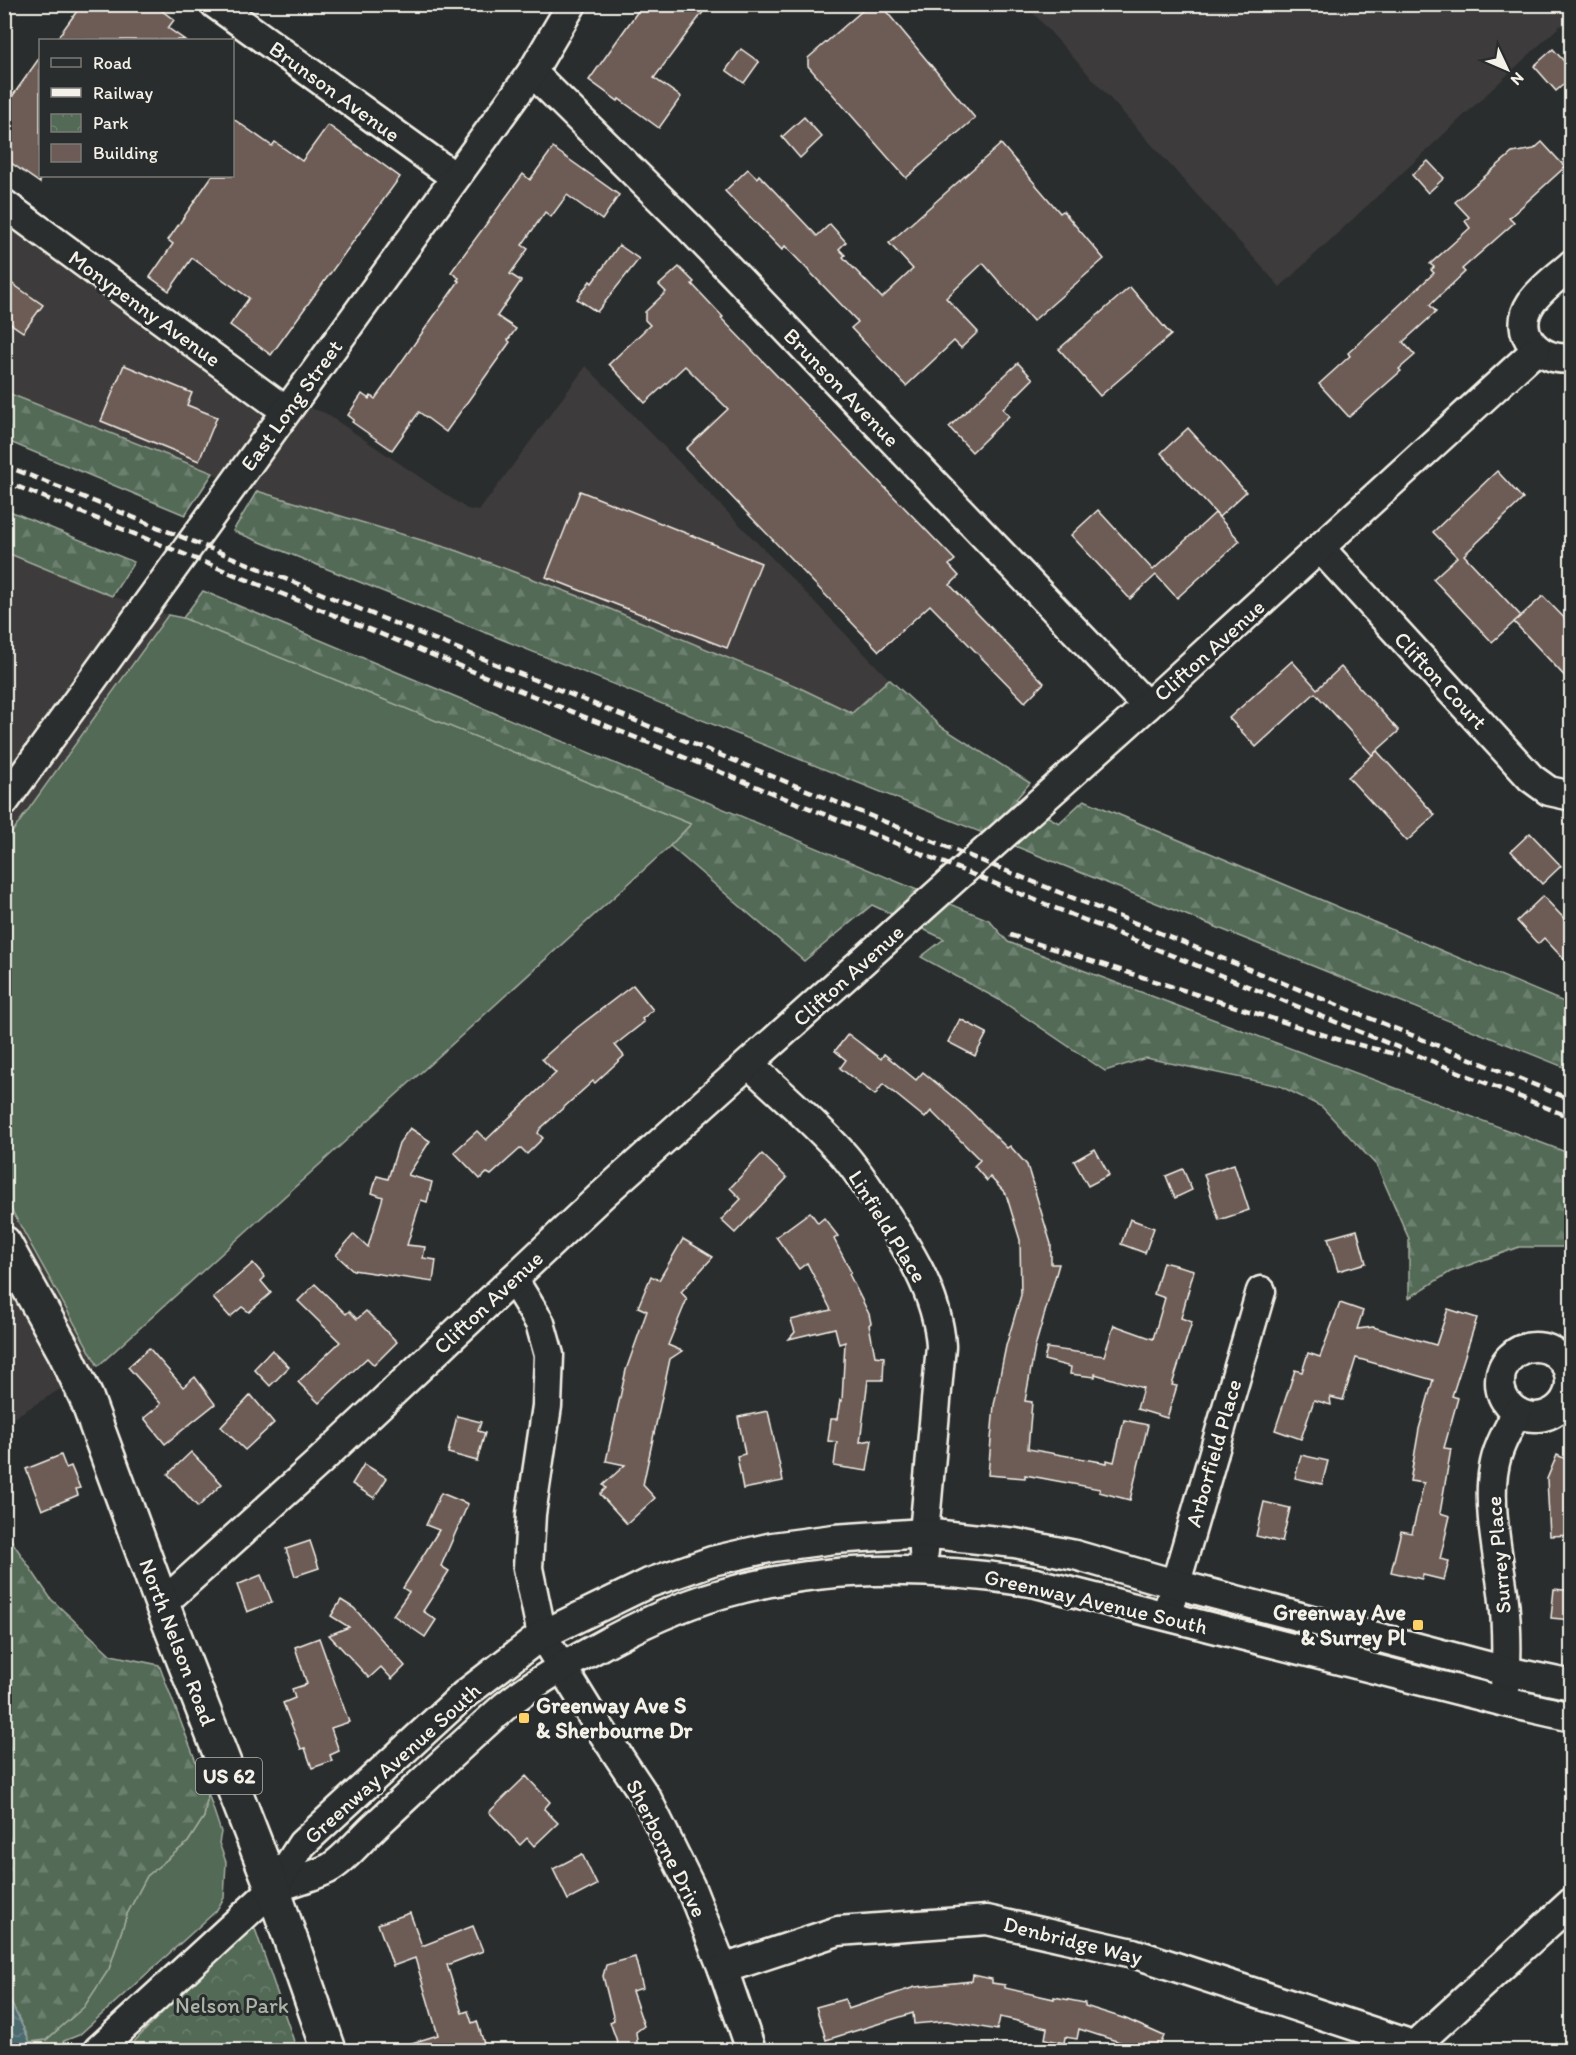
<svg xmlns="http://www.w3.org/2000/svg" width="1576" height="2055" font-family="Itim,sans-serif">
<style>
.built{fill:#3e3b3a}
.grass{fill:#536a57;stroke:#a4aea0;stroke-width:1.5}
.forest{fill:url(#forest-firs);stroke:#a4aea0;stroke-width:1.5}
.park{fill:url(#park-crowns);stroke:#a4aea0;stroke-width:1.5}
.water{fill:url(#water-waves);stroke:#8fa09f;stroke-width:1.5}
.building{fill:#6d5b57;stroke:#f4f1e8;stroke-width:1.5}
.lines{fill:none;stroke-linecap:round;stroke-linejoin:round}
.street-casing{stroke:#f4f1e8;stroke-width:33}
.primary-casing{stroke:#f4f1e8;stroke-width:38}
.street{stroke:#2a2d2e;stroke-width:28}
.primary{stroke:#2a2d2e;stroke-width:33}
.rail{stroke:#f4f1e8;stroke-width:4.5;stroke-dasharray:9 4.5;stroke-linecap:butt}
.poi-dot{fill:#ffd166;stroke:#2a2d2e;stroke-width:2}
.labels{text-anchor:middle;stroke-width:6;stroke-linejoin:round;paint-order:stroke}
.shield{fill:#2a2d2e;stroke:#b7b6b0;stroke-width:1.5}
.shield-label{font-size:21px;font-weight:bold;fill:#f4f1e8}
.street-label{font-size:22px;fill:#f4f1e8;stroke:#2a2d2e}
.poi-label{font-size:22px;font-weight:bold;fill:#f4f1e8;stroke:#2a2d2e;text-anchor:end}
.park-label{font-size:22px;fill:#acb4a7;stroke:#2a2d2e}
</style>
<defs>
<pattern id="forest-firs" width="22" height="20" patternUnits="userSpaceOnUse" patternTransform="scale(1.5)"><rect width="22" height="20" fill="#536a57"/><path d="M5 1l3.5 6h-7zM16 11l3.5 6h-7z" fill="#6c806f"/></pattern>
<pattern id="park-crowns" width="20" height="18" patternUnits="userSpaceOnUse" patternTransform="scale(1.5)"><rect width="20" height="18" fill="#536a57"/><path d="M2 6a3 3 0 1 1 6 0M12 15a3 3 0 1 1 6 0" fill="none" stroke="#6c806f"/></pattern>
<pattern id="water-waves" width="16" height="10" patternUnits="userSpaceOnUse" patternTransform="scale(1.5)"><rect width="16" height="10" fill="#4c6a6f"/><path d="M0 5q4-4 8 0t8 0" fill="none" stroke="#668084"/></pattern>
</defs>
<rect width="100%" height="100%" fill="#2a2d2e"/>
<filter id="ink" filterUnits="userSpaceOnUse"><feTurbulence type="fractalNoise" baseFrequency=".0167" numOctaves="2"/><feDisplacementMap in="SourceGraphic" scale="12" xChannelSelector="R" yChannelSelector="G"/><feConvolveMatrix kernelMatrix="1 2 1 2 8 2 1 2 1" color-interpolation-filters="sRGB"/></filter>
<g filter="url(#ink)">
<g class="built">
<path d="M 1026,5 L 1571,5 L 1571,36 L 1561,25 L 1280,287 Z"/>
<path d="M 4,200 L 277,396 L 325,413 L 467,509 L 479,511 L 586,366 L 889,679 L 852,713 L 798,687 L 581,597 L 458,551 L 257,491 L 5,392 Z"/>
<path d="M 5,552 L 112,596 L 168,615 L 5,842 Z"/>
<path d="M 4,1198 L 98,1366 L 5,1423 L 4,1423 Z"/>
</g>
<g class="grass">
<path d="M 168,615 L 183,618 L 691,824 L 670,846 L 98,1366 L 5,1198 L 5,842 Z"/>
<path d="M 208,1793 L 221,1832 L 219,1843 L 226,1862 L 224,1898 L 216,1911 L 79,2035 L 64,2041 L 56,2050 L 33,2050 L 30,2042 L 46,2040 L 84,2006 L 109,1969 L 127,1914 L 147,1876 L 188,1842 L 204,1817 Z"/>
</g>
<g class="forest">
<path d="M 4,392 L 5,392 L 213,473 L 185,515 L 5,440 Z"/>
<path d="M 257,491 L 458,551 L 581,597 L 798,687 L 852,713 L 889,679 L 940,726 L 1030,783 L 1016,799 L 1059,823 L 1084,800 L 1571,1005 L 1571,1070 L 233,531 Z"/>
<path d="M 5,509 L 134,562 L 112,596 L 5,552 Z"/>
<path d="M 203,591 L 989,920 L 1008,942 L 1571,1154 L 1571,1247 L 1519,1247 L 1450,1272 L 1409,1298 L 1409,1239 L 1377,1166 L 1322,1107 L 1280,1086 L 1146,1058 L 1105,1071 L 1003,1002 L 921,957 L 944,939 L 872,905 L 804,961 L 670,846 L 691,824 L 183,618 Z"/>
<path d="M 5,1531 L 51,1599 L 111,1655 L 159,1665 L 208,1793 L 204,1817 L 188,1842 L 147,1876 L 127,1914 L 109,1969 L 84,2007 L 46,2040 L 30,2042 L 4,1988 Z"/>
</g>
<path class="park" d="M 252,1920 L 297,2050 L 126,2050 Z"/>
<path class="water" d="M 4,1988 L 30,2042 L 33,2050 L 5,2050 Z"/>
<g class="building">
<path d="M 82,4 L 153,4 L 174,20 L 168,28 L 185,40 L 56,40 Z"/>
<path d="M 643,4 L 709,4 L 654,78 L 681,97 L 659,128 L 619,99 L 618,101 L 589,80 Z"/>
<path d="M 870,4 L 880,4 L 975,118 L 906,178 L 808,66 L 808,58 Z"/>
<path d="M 741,49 L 759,62 L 744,83 L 726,70 Z"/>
<path d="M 1553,49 L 1572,70 L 1572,77 L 1556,91 L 1534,66 Z"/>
<path d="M 40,57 L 40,183 L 4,158 L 4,108 Z"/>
<path d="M 804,117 L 822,137 L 800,158 L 782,137 Z"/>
<path d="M 232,118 L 272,146 L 275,142 L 302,161 L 328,125 L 400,177 L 271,355 L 230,325 L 249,298 L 192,258 L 169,291 L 150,277 L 173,244 L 168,240 L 212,176 L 232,176 Z"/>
<path d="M 1542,142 L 1565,167 L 1509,218 L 1514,223 L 1462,269 L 1465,272 L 1430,305 L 1436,312 L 1403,342 L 1415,355 L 1399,369 L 1401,371 L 1349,417 L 1319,384 L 1350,356 L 1348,353 L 1434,273 L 1431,270 L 1434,267 L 1430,264 L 1470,228 L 1465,221 L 1469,217 L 1455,202 L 1512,153 L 1534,149 Z"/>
<path d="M 1001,144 L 1060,213 L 1063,211 L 1104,259 L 1033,321 L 983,263 L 946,298 L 978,332 L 961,348 L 954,341 L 906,386 L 851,328 L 858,322 L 785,246 L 782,250 L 725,191 L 748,169 L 757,178 L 759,175 L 817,236 L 830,224 L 846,242 L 839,249 L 845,255 L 843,257 L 882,298 L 913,269 L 889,243 Z"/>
<path d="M 553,148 L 619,195 L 602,220 L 567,195 L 551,217 L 545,212 L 522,245 L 528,249 L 510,274 L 521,281 L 497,316 L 516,329 L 508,340 L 510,342 L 446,432 L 419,412 L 392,450 L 352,422 L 354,420 L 348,415 L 362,394 L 369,399 L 371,396 L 375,399 L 459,281 L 457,280 L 459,278 L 451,272 L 523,174 L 530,180 Z"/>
<path d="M 1428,161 L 1444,178 L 1428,193 L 1412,175 Z"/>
<path d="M 619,245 L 639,259 L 597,312 L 577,299 L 590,281 L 592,283 Z"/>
<path d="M 679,267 L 694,282 L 692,284 L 723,317 L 721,318 L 955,560 L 949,565 L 959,576 L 950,585 L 1044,683 L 1025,702 L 930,605 L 879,651 L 686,449 L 728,409 L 685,366 L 645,403 L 609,364 L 650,325 L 645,320 L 645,312 L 666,292 L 659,285 Z"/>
<path d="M 4,278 L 43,305 L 23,332 L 4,319 Z"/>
<path d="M 1130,287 L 1171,335 L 1100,396 L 1059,349 Z"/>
<path d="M 1018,363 L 1033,379 L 1003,409 L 1009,416 L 972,452 L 949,427 Z"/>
<path d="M 124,365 L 192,393 L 187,405 L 217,417 L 199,461 L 101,421 Z"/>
<path d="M 1188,428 L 1246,492 L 1219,517 L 1161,453 Z"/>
<path d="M 1497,471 L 1523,499 L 1464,555 L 1521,616 L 1492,642 L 1433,579 L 1457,557 L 1433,532 Z"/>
<path d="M 580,491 L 761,563 L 727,648 L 546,577 Z"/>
<path d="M 1098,510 L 1153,570 L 1215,513 L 1240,541 L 1177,598 L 1156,575 L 1130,599 L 1071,535 Z"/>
<path d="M 1543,596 L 1572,626 L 1572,684 L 1514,622 Z"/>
<path d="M 1292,661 L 1317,689 L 1341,667 L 1399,731 L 1372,755 L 1315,693 L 1256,747 L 1229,718 Z"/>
<path d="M 1377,751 L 1435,815 L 1407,841 L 1348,777 Z"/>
<path d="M 1530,833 L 1561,866 L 1542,884 L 1511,851 Z"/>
<path d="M 1543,896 L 1572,927 L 1572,968 L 1544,938 L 1538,944 L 1517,921 Z"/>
<path d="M 633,985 L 653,1010 L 642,1019 L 644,1022 L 615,1045 L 624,1056 L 595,1083 L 593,1081 L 540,1129 L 538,1133 L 543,1138 L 527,1154 L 521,1148 L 491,1175 L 487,1173 L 480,1179 L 454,1152 L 477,1131 L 486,1140 L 556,1073 L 542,1059 L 578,1027 Z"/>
<path d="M 960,1019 L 987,1033 L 975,1056 L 948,1042 Z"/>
<path d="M 848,1034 L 881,1059 L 884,1054 L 916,1080 L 923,1072 L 970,1111 L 1007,1148 L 1010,1146 L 1027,1165 L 1051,1244 L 1051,1264 L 1059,1264 L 1035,1347 L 1025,1401 L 1032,1402 L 1028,1449 L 1107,1463 L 1107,1460 L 1114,1462 L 1124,1420 L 1148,1425 L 1130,1500 L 1099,1492 L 1100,1489 L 1025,1475 L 1025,1478 L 988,1475 L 994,1405 L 1006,1346 L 1021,1295 L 1020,1240 L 1006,1194 L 990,1177 L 987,1181 L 974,1166 L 980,1160 L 931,1111 L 925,1118 L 883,1084 L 875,1095 L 840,1068 L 846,1060 L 835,1051 Z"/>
<path d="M 410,1128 L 430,1141 L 408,1175 L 432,1182 L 427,1202 L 421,1200 L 407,1245 L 425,1247 L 423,1258 L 436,1260 L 433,1282 L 353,1270 L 336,1255 L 354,1234 L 368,1247 L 383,1197 L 372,1193 L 377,1176 L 388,1179 L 399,1143 Z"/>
<path d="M 1095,1149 L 1109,1175 L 1088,1186 L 1074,1161 Z"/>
<path d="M 762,1154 L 787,1178 L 735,1233 L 721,1220 L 741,1199 L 730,1188 Z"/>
<path d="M 1234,1164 L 1249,1210 L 1219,1220 L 1204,1174 Z"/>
<path d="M 1183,1169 L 1192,1190 L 1175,1198 L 1166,1176 Z"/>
<path d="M 810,1212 L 818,1223 L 824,1218 L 838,1236 L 834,1239 L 851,1272 L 849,1274 L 869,1314 L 871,1323 L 869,1325 L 875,1356 L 884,1357 L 883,1380 L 868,1380 L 860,1442 L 872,1440 L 867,1471 L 834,1466 L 837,1442 L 828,1441 L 831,1419 L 837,1419 L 840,1400 L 842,1401 L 845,1342 L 839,1344 L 835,1328 L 789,1339 L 795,1332 L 791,1320 L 831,1310 L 807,1263 L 799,1269 L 776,1237 Z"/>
<path d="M 1130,1219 L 1154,1228 L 1145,1253 L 1121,1244 Z"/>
<path d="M 1357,1230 L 1366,1263 L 1338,1271 L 1328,1238 Z"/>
<path d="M 683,1239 L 713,1257 L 681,1292 L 687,1299 L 668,1345 L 682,1351 L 670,1359 L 643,1485 L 655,1498 L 627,1524 L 600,1494 L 606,1488 L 603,1485 L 625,1465 L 606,1461 L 626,1370 L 647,1311 L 638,1307 L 651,1276 L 659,1280 Z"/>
<path d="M 1163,1262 L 1194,1270 L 1181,1318 L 1192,1322 L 1172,1385 L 1177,1386 L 1167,1418 L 1137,1409 L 1143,1388 L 1095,1374 L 1095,1377 L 1070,1374 L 1071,1367 L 1044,1360 L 1047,1348 L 1104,1356 L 1114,1325 L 1153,1339 L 1165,1298 L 1154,1294 Z"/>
<path d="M 253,1263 L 265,1277 L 261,1281 L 271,1293 L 249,1312 L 242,1307 L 230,1317 L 213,1298 Z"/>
<path d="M 315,1284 L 346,1314 L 349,1311 L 357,1319 L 366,1311 L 397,1342 L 374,1365 L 367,1358 L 319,1403 L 298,1382 L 340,1342 L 298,1301 Z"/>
<path d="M 1340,1303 L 1363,1311 L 1357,1329 L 1373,1327 L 1436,1345 L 1448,1309 L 1477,1318 L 1452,1396 L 1458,1398 L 1444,1448 L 1451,1449 L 1440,1513 L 1450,1516 L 1440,1559 L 1449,1561 L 1444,1580 L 1423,1575 L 1422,1579 L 1391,1572 L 1401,1531 L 1412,1533 L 1424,1483 L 1410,1481 L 1419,1429 L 1433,1380 L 1356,1358 L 1343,1400 L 1330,1397 L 1331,1405 L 1314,1400 L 1301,1439 L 1275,1430 L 1295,1370 L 1302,1372 L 1308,1353 L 1320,1357 Z"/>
<path d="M 149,1348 L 183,1387 L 195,1377 L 215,1404 L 165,1444 L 144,1418 L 161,1404 L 128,1367 Z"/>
<path d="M 272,1350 L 289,1367 L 270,1386 L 254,1369 Z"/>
<path d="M 251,1395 L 274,1423 L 245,1450 L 221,1427 Z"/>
<path d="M 768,1411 L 783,1481 L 743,1489 L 737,1456 L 745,1454 L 738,1417 Z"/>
<path d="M 457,1416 L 481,1422 L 478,1431 L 485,1433 L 477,1461 L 448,1453 Z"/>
<path d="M 191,1452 L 222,1484 L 198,1507 L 168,1474 Z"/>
<path d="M 61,1455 L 66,1468 L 71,1466 L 80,1488 L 76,1489 L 78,1495 L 42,1510 L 26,1469 Z"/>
<path d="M 1301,1455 L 1328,1461 L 1322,1484 L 1295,1478 Z"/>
<path d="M 1557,1455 L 1572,1462 L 1572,1535 L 1550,1536 L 1547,1479 Z"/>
<path d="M 364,1464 L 387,1478 L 374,1498 L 352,1484 Z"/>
<path d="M 441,1493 L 468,1504 L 441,1566 L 449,1571 L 423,1611 L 436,1620 L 425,1637 L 393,1615 L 409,1592 L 403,1588 L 439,1530 L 426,1525 Z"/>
<path d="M 1264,1502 L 1290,1508 L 1282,1542 L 1256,1536 Z"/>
<path d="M 310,1541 L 319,1568 L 295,1576 L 286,1549 Z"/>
<path d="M 261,1575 L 272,1602 L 247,1612 L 237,1585 Z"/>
<path d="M 1554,1589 L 1572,1591 L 1572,1620 L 1551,1618 Z"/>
<path d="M 341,1600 L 354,1608 L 405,1666 L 392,1679 L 381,1667 L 369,1678 L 329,1635 L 349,1627 L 331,1616 Z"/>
<path d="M 319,1638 L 349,1722 L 331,1728 L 339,1751 L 330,1755 L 332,1761 L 312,1768 L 305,1748 L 301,1749 L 283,1703 L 295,1698 L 292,1689 L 307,1684 L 295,1647 Z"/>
<path d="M 526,1776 L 550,1802 L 544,1809 L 558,1823 L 534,1846 L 527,1838 L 520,1845 L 489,1812 Z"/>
<path d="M 582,1854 L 597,1885 L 568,1900 L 553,1869 Z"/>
<path d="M 410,1913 L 422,1946 L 473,1926 L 483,1951 L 447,1965 L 462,2013 L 468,2011 L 472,2023 L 477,2021 L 486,2050 L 403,2050 L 402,2046 L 438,2035 L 415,1958 L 393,1966 L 378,1924 Z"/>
<path d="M 635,1957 L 643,1988 L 632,1991 L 644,2026 L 636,2032 L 638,2050 L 620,2050 L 610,2022 L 614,2020 L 603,1976 L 606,1965 Z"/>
<path d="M 973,1975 L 992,1979 L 992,1983 L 1005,1985 L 1005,1988 L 1054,1999 L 1054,1997 L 1085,2003 L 1085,2006 L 1126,2019 L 1164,2036 L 1158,2050 L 1127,2050 L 1129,2045 L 1079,2029 L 1077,2039 L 1065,2037 L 1064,2043 L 1045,2039 L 1047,2028 L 1000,2017 L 997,2030 L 947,2021 L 914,2024 L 913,2013 L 826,2040 L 816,2007 L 845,1999 L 848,2009 L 915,1987 L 972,1981 Z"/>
</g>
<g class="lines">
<g class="street-casing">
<g id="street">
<path d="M 215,4 L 455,177"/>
<path d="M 532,72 L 687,225 L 1147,706"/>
<path d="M 4,204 L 286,411"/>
<path d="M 1572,264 C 1559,276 1541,288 1531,303 C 1511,333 1540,363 1572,358"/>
<path d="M 1320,548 L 1531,778 L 1549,791 L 1572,796"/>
<path d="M 4,802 L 532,72 L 572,4"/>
<path d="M 749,1064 C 780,1093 813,1121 842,1153 C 855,1167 866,1185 877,1201 C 906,1245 938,1293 941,1346 L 924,1533 L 924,1552"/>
<path d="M 513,1279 L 540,1323 L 549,1355 L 547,1406 L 531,1514 L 528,1568 L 542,1635 L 597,1724 L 647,1799 L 690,1886 L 723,1969 L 751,2050"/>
<circle cx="1535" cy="1382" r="35"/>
<path d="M 1170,1603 L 1261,1291"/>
<path d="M 162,1604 L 319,1462 L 601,1196 L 1147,706 L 1536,350"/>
<path d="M 1505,1689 C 1507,1658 1507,1623 1503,1592 C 1498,1556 1487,1503 1494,1468 C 1497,1448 1508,1430 1517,1412"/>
<path d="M 273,1889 C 291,1882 311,1877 328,1869 C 342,1862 363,1837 375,1826 C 418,1786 461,1745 505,1706 C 532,1684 562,1667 593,1650 C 634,1627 676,1607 721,1594 C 823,1564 932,1566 1036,1583 L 1505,1702 L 1572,1717"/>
<path d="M 723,1969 L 838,1931 L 987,1920 L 1133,1953 L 1416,2046"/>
<path d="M 98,2050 L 273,1889 L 302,1844 L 465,1694 L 542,1635 L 649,1583 L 712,1561 L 773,1547 L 834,1539 L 924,1533 L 1015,1543 L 1075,1555 L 1175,1584 L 1506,1671 L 1572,1685"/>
<path d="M 1410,2050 L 1572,1902"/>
</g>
</g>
<g class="primary-casing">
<path id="primary" d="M 4,1243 L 64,1351 L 86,1397 L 162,1604 L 273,1889 L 329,2050"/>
</g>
<use href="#street" class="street"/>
<use href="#primary" class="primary"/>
<g class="rail">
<path d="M 4,465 L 1572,1100"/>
<path d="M 4,481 L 1572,1118"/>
<path d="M 1010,935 L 1340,1040 L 1399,1055"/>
</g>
</g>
</g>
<g class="poi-dot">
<rect x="1412" y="1619" width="12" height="12" rx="3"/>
<rect x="518" y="1712" width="12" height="12" rx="3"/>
</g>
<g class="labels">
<rect class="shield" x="196" y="1758" width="66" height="36" rx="4.5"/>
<g class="shield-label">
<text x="229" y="1783">US 62</text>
</g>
<g class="street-label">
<text transform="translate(335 91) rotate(36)" y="8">Brunson Avenue</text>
<text transform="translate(145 308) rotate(36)" y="8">Monypenny Avenue</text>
<text transform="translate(842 387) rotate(46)" y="8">Brunson Avenue</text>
<text transform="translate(291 405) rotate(-54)" y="8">East Long Street</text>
<text transform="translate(1209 650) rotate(-42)" y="8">Clifton Avenue</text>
<text transform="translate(1441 680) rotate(47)" y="8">Clifton Court</text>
<text transform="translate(848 975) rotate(-42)" y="8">Clifton Avenue</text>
<text transform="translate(888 1226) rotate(58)" y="8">Linfield Place</text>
<text transform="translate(488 1302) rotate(-43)" y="8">Clifton Avenue</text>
<text transform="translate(1213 1453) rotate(-74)" y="8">Arborfield Place</text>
<text transform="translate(1498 1555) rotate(-95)" y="8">Surrey Place</text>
<text transform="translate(1096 1601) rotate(13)" y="8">Greenway Avenue South</text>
<text transform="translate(178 1642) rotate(69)" y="8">North Nelson Road</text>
<text transform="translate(392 1763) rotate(-42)" y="8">Greenway Avenue South</text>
<text transform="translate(667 1848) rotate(63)" y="8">Sherborne Drive</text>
<text transform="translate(1073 1940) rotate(14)" y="8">Denbridge Way</text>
</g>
<g class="poi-label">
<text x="1406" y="1620">Greenway Ave<tspan x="1406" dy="25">&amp; Surrey Pl</tspan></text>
<text x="536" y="1713" text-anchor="start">Greenway Ave S<tspan x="536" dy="25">&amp; Sherbourne Dr</tspan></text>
</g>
<g class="park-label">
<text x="232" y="2013">Nelson Park</text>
</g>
</g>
<rect width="1576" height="2055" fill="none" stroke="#2a2d2e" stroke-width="24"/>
<rect x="12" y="12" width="1552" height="2031" fill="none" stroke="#f4f1e8" stroke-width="2" filter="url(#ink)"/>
<rect x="39" y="39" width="195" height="138" fill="#2a2d2e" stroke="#7b7b78" stroke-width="1.5"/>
<rect x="51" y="58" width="30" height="9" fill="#2a2d2e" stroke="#7b7b78" stroke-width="1.5"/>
<text x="93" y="69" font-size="18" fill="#f4f1e8">Road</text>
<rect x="51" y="88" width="30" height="9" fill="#f4f1e8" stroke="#7b7b78" stroke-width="1.5"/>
<text x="93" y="99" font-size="18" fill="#f4f1e8">Railway</text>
<rect x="51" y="114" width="30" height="18" fill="url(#park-crowns)" stroke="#7b7b78" stroke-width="1.5"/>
<text x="93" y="129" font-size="18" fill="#f4f1e8">Park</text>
<rect x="51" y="144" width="30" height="18" fill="#6d5b57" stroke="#7b7b78" stroke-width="1.5"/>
<text x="93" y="159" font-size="18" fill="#f4f1e8">Building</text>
<g transform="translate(1507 69) rotate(134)" stroke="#2a2d2e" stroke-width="4.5" paint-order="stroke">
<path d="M0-4.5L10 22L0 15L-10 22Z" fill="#f4f1e8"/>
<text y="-9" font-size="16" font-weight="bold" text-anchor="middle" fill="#f4f1e8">N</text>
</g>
</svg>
